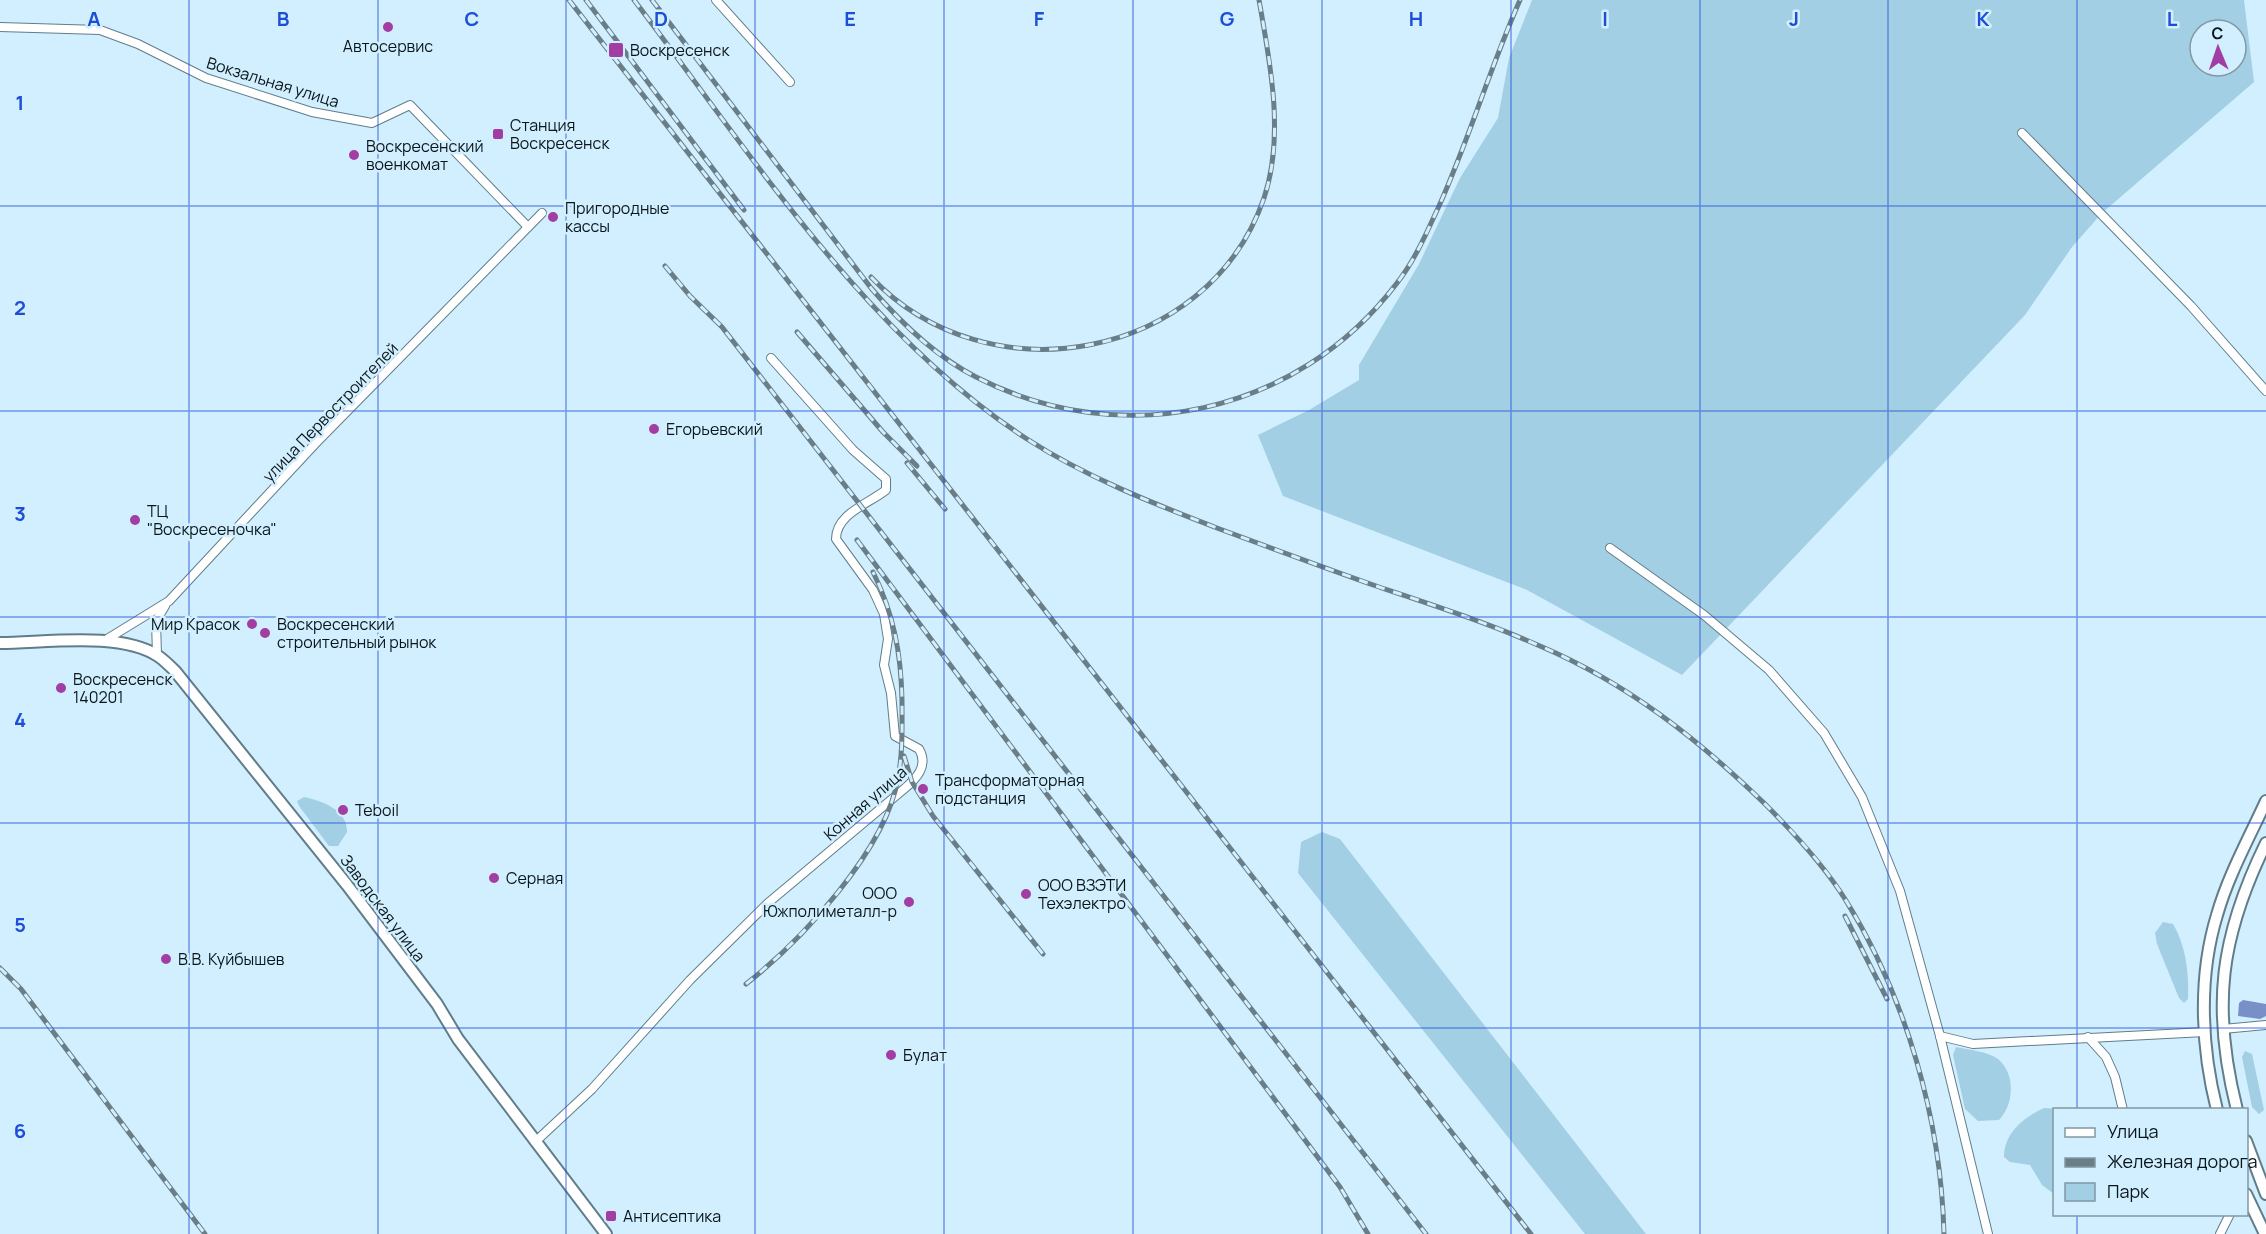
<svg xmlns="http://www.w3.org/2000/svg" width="2266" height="1234" font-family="Manrope,sans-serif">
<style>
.green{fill:#a3cfe4;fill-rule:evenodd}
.water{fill:#798fc7}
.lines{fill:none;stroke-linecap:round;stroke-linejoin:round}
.street-casing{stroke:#617d89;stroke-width:10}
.secondary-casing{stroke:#617d89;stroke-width:14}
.street{stroke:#fff;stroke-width:8}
.secondary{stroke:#fff;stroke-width:10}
.rail-casing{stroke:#6a7e88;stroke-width:5}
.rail{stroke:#d1effe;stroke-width:3;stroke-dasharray:9;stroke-linecap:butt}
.grid{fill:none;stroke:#1d4ed8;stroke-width:1.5;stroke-opacity:0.55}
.poi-dot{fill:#a23ea3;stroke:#d1effe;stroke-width:2}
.labels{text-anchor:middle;stroke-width:5;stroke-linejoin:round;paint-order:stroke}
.poi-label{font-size:16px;fill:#0b161b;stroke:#d1effe;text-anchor:start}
.street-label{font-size:16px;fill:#0b161b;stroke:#d1effe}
.grid-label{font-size:20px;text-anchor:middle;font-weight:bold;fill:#1d4ed8;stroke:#d1effe;stroke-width:5;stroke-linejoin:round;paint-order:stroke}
</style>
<rect width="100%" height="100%" fill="#d1effe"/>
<g class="green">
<path d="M 1532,0 L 2244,0 L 2254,82 L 2102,213 L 2072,247 L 2025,315 L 1682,675 L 1527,590 L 1283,496 L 1258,435 L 1309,410 L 1359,380 L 1359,365 L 1419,264 L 1460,178 L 1498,118 L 1509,58 ZM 2200,30 L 2236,30 L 2236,66 L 2200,66 Z"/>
<path d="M 304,797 C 322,801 347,809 347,832 L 338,846 L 329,846 L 299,806 L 297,801 Z"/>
<path d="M 1322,832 L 1340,839 L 1646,1234 L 1585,1234 L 1298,873 L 1301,842 Z"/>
<path d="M 2163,922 L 2173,924 C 2186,946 2189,974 2188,999 L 2184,1003 L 2179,998 L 2157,944 L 2155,933 Z"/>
<path d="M 1956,1047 C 1969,1050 1987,1051 1998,1059 C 2016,1074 2014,1105 1999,1120 L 1978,1121 L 1965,1109 L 1953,1055 Z"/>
<path d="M 2245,1051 L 2252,1054 L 2264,1110 L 2259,1114 L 2252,1107 L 2242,1057 Z"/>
<path d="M 2044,1108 L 2066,1109 L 2054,1110 L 2054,1194 L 2042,1185 L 2030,1165 L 2010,1162 L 2004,1157 C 2004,1133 2024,1117 2044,1108 Z"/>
</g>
<path class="water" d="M 2243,1000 L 2266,1004 L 2266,1016 L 2260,1019 L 2238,1016 L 2239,1003 Z"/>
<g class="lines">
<g class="street-casing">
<g id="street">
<path d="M 716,0 L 790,82"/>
<path d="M 0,27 L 100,30 L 138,44 L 206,78 L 312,112 L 372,123 L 410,105 L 528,227"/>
<path d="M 2022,133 L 2191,306 L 2266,391"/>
<path d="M 1610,548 L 1704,615 L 1769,670 L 1824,733 L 1862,797 L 1900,891 L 1940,1036 L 1988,1234"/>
<path d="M 104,641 L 169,601 L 315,444 L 542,213"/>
<path d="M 157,655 L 156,621 L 165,606"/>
<path d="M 2223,1029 L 2266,1025"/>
<path d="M 1940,1036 L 1973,1044 L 2205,1032"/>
<path d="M 2088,1037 L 2106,1057 L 2115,1077 L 2123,1110"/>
<path d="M 535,1142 L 592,1089 L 690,980 L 768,903 L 904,789 C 916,779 929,766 919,749 L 895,736 L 891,693 L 884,665 L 888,639 L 884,614 L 873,590 L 836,539 C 836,514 868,504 886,490 L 886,479 L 853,450 L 771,358"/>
<path d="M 2220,1234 L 2230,1214"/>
</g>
</g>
<g class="secondary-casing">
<g id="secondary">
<path d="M 0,643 C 44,643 120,631 158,656 C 164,660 170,666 175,671 L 347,885 L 437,1004 L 458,1039 L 606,1234"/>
<path d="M 2217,1110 C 2201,1047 2198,977 2217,915 C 2228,876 2249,838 2266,801"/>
<path d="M 2237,1110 C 2211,1007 2220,937 2266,843"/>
<path d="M 2246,1141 L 2266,1194"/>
<path d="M 2246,1194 L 2265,1234"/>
</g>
</g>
<use href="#street" class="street"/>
<use href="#secondary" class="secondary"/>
<g class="rail-casing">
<g id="rail">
<path d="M 569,0 L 1531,1234"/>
<path d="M 586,0 L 744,210"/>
<path d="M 634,0 C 749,151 866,335 1027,439 C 1086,477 1152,503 1217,528 C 1271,548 1325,568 1379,587 C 1433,605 1488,623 1540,646 C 1627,683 1698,739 1765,804 C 1794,833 1823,864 1845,899 C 1906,997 1941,1119 1944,1234"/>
<path d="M 652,0 L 871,288 C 901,323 935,356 976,377 C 1122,452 1297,415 1397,283 C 1415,260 1427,232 1439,206 C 1469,139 1490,68 1520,0"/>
<path d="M 665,266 L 690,296 L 722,327 L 1426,1234"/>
<path d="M 871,277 C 987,400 1208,361 1264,198 C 1285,136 1270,62 1259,0"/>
<path d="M 797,332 L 883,432 L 917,466"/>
<path d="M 907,463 L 945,509"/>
<path d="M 857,540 L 1340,1187 L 1368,1234"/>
<path d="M 904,756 L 912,782 L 933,816 L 1043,954"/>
<path d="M 1845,916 L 1887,999"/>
<path d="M 0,968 L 21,989 L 205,1234"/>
<path d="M 746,984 C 802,940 886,850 898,778 C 903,752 902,726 902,700 C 901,654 894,614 873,572"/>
</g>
</g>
<use href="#rail" class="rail"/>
</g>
<path class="grid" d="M 189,0 L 189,1234M 378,0 L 378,1234M 566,0 L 566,1234M 755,0 L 755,1234M 944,0 L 944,1234M 1133,0 L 1133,1234M 1322,0 L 1322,1234M 1511,0 L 1511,1234M 1700,0 L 1700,1234M 1888,0 L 1888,1234M 2077,0 L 2077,1110M 0,206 L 2266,206M 0,411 L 2266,411M 0,617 L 2266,617M 0,823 L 2266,823M 0,1028 L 2266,1028M 2077,1214 L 2077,1234"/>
<g class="poi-dot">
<circle cx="388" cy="27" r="6"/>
<rect x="608" y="42" width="16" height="16" rx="3"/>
<rect x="492" y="128" width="12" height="12" rx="3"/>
<circle cx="354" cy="155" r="6"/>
<circle cx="553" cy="217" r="6"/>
<circle cx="654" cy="429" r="6"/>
<circle cx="135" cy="520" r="6"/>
<circle cx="252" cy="624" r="6"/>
<circle cx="265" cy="633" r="6"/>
<circle cx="61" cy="688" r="6"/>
<circle cx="923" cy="789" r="6"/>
<circle cx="343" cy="810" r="6"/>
<circle cx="494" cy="878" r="6"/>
<circle cx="1026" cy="894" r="6"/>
<circle cx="909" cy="902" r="6"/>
<circle cx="166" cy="959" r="6"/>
<circle cx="891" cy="1055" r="6"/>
<rect x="605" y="1210" width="12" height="12" rx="3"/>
</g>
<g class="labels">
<g class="poi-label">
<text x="388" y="52" text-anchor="middle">Автосервис</text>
<text x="630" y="56">Воскресенск</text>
<text x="510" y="131">Станция<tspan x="510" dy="18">Воскресенск</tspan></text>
<text x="366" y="152">Воскресенский<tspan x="366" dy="18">военкомат</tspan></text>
<text x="565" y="214">Пригородные<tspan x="565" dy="18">кассы</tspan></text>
<text x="666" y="435">Егорьевский</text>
<text x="147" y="517">ТЦ<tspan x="147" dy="18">"Воскресеночка"</tspan></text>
<text x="240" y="630" text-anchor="end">Мир Красок</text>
<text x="277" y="630">Воскресенский<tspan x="277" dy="18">строительный рынок</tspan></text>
<text x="73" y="685">Воскресенск<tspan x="73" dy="18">140201</tspan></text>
<text x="935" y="786">Трансформаторная<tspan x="935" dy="18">подстанция</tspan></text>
<text x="355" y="816">Teboil</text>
<text x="506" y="884">Серная</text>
<text x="1038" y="891">ООО ВЗЭТИ<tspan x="1038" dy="18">Техэлектро</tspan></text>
<text x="897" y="899" text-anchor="end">ООО<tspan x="897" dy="18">Южполиметалл-р</tspan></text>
<text x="178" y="965">В.В. Куйбышев</text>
<text x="903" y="1061">Булат</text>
<text x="623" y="1222">Антисептика</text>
</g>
<g class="street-label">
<text transform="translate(273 82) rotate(17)" y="6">Вокзальная улица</text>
<text transform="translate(330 412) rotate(-46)" y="6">улица Первостроителей</text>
<text transform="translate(865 803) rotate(-41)" y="6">Конная улица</text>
<text transform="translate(383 908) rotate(53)" y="6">Заводская улица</text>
</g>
</g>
<g class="grid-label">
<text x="94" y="26">A</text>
<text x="283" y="26">B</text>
<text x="472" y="26">C</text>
<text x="661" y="26">D</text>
<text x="850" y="26">E</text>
<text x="1039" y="26">F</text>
<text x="1227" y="26">G</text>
<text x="1416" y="26">H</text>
<text x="1605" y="26">I</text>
<text x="1794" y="26">J</text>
<text x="1983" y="26">K</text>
<text x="2172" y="26">L</text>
<text x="20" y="110">1</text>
<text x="20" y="315">2</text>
<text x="20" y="521">3</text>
<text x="20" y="727">4</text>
<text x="20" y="932">5</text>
<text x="20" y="1138">6</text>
</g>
<rect x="2053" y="1108" width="195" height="108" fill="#d1effe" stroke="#8298a3" stroke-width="1.5"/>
<rect x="2065" y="1128" width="30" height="9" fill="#ffffff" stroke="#8298a3" stroke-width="1.5"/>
<text x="2107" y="1138" font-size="18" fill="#0b161b">Улица</text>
<rect x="2065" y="1158" width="30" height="9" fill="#6a7e88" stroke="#8298a3" stroke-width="1.5"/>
<text x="2107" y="1168" font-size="18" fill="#0b161b">Железная дорога</text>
<rect x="2065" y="1183" width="30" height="18" fill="#a3cfe4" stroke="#8298a3" stroke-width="1.5"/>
<text x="2107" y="1198" font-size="18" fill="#0b161b">Парк</text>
<g transform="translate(2218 48) rotate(358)"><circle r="28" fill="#d1effe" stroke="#8298a3" stroke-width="1.5"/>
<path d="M0-4.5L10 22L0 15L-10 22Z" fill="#a23ea3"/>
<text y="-9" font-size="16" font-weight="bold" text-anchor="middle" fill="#0b161b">С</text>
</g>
</svg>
